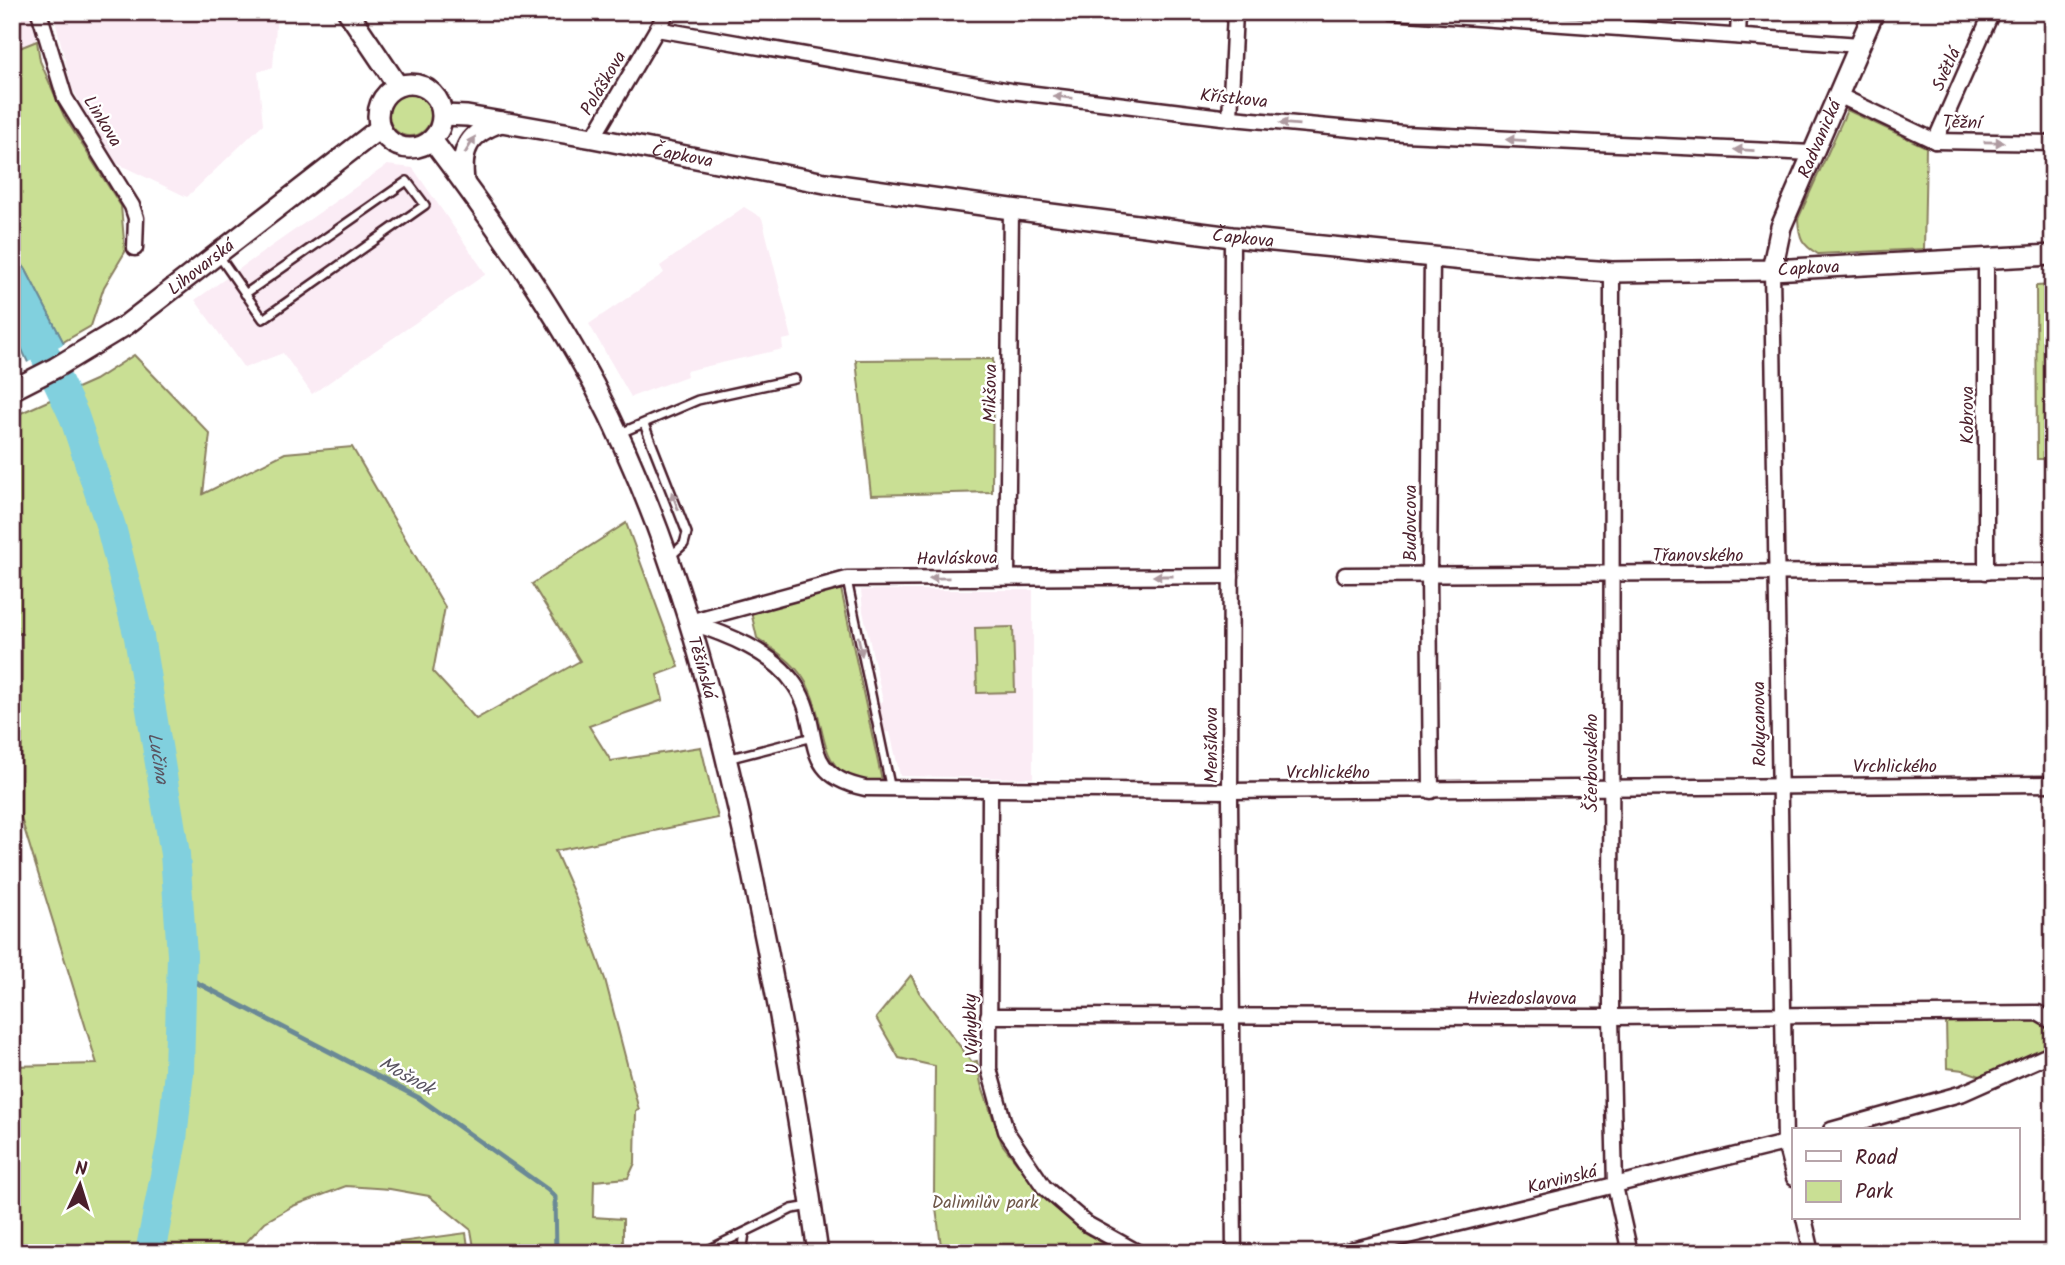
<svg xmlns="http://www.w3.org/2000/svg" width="2065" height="1265" font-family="Kalam,sans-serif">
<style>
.built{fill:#fbecf5}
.green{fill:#c9df94;stroke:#8a7f60;stroke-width:2}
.water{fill:#81d0de;stroke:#6b8996;stroke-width:2}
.pier{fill:#fff}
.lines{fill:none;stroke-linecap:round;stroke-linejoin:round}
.stream{stroke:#6b8996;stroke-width:5}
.river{stroke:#81d0de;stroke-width:30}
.lane-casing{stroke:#4a1f2b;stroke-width:12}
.street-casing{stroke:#4a1f2b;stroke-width:19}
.secondary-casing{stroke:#4a1f2b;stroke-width:24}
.lane{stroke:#fff;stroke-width:7}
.street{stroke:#fff;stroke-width:14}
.secondary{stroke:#fff;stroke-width:19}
.oneway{fill:#ae9aa0}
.labels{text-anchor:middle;stroke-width:5;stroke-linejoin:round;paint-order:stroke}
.street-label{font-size:18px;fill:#4a1f2b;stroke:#fff}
.park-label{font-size:18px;fill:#70594a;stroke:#fff}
.water-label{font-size:19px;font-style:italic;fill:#5a5461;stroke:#fff}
</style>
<rect width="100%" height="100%" fill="#fff"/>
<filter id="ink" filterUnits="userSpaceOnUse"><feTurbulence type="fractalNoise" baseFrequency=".0143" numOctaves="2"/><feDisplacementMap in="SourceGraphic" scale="14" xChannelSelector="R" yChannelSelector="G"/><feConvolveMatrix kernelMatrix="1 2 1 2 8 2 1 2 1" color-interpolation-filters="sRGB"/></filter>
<g filter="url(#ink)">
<g class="built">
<path d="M 12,12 L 29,12 L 37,41 L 12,51 Z"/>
<path d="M 53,12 L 277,12 L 273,67 L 258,72 L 263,124 L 187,197 L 114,162 L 72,88 Z"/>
<path d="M 387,165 L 413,168 L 486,274 L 312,394 L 283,353 L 244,368 L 195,300 Z"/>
<path d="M 744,207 L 762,218 L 792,338 L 782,340 L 783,349 L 686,371 L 687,376 L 631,397 L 589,324 L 664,273 L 660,266 Z"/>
<path d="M 861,590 L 1033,590 L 1033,778 L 900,776 L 890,732 L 882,733 L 876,703 L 883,701 L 863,611 Z"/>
</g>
<g class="green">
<path d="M 37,41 L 40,61 L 64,116 L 121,206 L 125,252 L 104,287 L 91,326 L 63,342 L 26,270 L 12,250 L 12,51 Z"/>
<circle cx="410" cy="115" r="21"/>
<path d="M 1847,110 L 1926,147 L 1924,249 L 1818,254 C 1802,245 1799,238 1798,219 Z"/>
<path d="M 2053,285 L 2053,459 L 2037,459 L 2036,286 Z"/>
<path d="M 134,355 L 210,434 L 203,494 L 285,453 L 352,447 L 445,607 L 433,672 L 476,719 L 580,661 L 532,584 L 626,523 L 679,667 L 657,675 L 663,700 L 589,726 L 611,761 L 701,747 L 718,818 L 555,851 L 575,896 L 605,979 L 639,1110 L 636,1111 L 635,1163 L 628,1178 L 594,1181 L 593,1217 L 623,1219 L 623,1253 L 475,1253 L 471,1230 L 429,1196 L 390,1189 L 346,1186 L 293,1206 L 265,1222 L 236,1253 L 12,1253 L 12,1066 L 97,1064 L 21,818 L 22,634 L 12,633 L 12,417 L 95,380 Z"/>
<path d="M 993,359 L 992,492 L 871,495 L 856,360 Z"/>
<path d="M 841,589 L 882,781 C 815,782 830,736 810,691 C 800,666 779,653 757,638 L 751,612 Z"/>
<path d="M 1013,627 L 1015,692 L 977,693 L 975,628 Z"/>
<path d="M 911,975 L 919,992 L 972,1062 L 977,1061 L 981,1084 L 1002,1144 L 1043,1196 L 1083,1232 L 1121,1253 L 942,1253 L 934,1194 L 935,1066 L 899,1058 L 876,1018 Z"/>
<path d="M 2030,1019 L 2041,1023 L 2053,1032 L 2053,1045 L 1983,1077 L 1963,1070 L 1947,1068 L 1946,1020 Z"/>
<path d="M 466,1233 L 469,1253 L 319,1253 Z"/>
</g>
<path class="water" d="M 12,250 L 26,270 L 67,349 L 30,367 L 12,328 Z"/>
<path class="pier" d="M 67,342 L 70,351 L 28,370 L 25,364 Z"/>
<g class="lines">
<path class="stream" d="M 182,975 L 419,1098 L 548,1190 L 555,1197 L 556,1253"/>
<path class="river" id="s1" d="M 12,284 L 74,416 L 111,527 L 139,637 L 175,854 L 182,955 L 179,1071 L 172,1140 L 150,1253"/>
<g class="lane-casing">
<g id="lane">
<path d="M 219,256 L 263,319 L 425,205 L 407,181 L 245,294"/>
<path d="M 644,424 L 687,533 L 684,544 L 671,556"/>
<path d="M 618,434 L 698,400 L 795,379"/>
<path d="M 847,580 L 891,790"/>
<path d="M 727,759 L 813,737"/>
<path d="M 702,1253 L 792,1209 L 810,1206"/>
<path d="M 742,1253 L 745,1233"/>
</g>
</g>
<g class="street-casing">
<g id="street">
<path d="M 39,12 L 65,98 L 132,206 L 136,218 L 135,248"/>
<path d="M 1393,12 L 1860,45"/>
<path d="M 657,29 L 1011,91 L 1222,117 L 1404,134 L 1812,153"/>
<path d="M 1738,36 L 1739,12"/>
<path d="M 1838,95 L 1935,141 L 2053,143"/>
<path d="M 1230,118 L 1235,12"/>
<path d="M 593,138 L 667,12"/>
<path d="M 1935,141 L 1992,12"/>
<path d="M 1232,237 L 1230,800 L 1234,1253"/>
<path d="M 1772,270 L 1785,1143 L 1794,1178"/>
<path d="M 1612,272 L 1611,1017 L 1615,1186 L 1630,1253"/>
<path d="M 1986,572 L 1986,258"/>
<path d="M 1345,575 L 2053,571"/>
<path d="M 1007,577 L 1011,209"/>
<path d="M 689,622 C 726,634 772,651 795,685 C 825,729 796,774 865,788 L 1230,791 L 2053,784"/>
<path d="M 689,622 L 847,579 L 1231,576"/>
<path d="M 990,791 L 989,1069 L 1006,1131 L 1044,1187 L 1087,1224 L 1139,1253"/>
<path d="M 1431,791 L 1429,575 L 1432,256"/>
<path d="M 988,1016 L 1611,1017 L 2038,1013 L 2053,1022"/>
<path d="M 1831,1130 L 1963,1093 L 2053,1053"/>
<path d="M 1804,1218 L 1812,1253"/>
<path d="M 1339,1253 L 1793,1141"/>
</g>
</g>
<g class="secondary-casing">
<g id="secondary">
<path d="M 348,12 L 398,86"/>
<circle cx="410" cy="116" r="32"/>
<path id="s2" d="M 443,115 L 467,116 L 593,138 L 825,183 L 1011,209 L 1232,237 L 1524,266 L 1612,272 L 1772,270 L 2053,255"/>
<path id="s3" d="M 432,140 C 491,218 548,299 594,385 C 672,534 715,700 750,863 C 777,992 800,1122 818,1253"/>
<path d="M 464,181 C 460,148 469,133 501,122"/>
<path id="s4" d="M 1772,270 L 1781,227 L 1874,12"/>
<path id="s5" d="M 12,390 L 55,368 L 126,325 L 380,128"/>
</g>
</g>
<use href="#lane" class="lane"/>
<use href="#street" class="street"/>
<use href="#secondary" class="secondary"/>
</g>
<defs><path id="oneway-solid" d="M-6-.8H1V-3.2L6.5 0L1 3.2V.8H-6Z" transform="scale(1.75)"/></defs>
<g class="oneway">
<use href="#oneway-solid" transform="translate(1063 97) rotate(-173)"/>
<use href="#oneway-solid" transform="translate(1289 124) rotate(-175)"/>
<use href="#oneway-solid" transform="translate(1516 140) rotate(-177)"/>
<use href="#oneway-solid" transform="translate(1994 142) rotate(1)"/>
<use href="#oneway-solid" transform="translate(470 145) rotate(-59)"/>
<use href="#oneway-solid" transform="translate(1744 150) rotate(-177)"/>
<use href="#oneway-solid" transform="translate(675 501) rotate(-111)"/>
<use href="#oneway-solid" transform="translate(1163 576) rotate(180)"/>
<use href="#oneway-solid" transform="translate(939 578) rotate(179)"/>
<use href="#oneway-solid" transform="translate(860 646) rotate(79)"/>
</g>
</g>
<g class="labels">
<g class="street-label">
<text transform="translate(1946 69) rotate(-66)" y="6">Světlá</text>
<text transform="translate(603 83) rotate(-59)" y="6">Poláškova</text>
<text transform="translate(1234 98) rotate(6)" y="6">Křístkova</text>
<text transform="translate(103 121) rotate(58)" y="6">Linkova</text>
<text transform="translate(1962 122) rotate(2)" y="6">Těžní</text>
<text dy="6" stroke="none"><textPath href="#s4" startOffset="140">Radvanická</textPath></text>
<text dy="6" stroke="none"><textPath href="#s2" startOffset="243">Čapkova</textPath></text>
<text dy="6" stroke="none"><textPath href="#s2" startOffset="810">Čapkova</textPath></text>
<text dy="6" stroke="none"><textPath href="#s5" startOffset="226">Lihovarská</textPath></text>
<text dy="6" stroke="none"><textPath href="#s2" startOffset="1377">Čapkova</textPath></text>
<text transform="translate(990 393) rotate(-89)" y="6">Mikšova</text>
<text transform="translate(1967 415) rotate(-90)" y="6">Kobrova</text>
<text transform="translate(1410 523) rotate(-90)" y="6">Budovcova</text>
<text x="1698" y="561">Třanovského</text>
<text transform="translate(957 558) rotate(-1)" y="6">Havláskova</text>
<text dy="6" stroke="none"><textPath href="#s3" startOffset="597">Těšínská</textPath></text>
<text transform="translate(1759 724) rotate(-91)" y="6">Rokycanova</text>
<text transform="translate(1211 745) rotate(-90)" y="6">Menšíkova</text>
<text transform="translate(1591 763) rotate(-90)" y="6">Ščerbovského</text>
<text x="1895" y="772">Vrchlického</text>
<text x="1328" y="778">Vrchlického</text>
<text x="1522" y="1004">Hviezdoslavova</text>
<text transform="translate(971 1034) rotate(-92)" y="6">U Výhybky</text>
<text transform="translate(1562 1179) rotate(-14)" y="6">Karvinská</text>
</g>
<g class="park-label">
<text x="985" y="1208">Dalimilův park</text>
</g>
<g class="water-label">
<text dy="7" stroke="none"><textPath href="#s1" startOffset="499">Lučina</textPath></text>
<text transform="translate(407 1075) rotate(29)" y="7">Mošnok</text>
</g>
</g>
<rect width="2065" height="1265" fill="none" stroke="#fff" stroke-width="42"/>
<rect x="21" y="21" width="2023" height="1223" fill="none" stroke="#4a1f2b" stroke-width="2.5" filter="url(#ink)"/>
<rect x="1792" y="1128" width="228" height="91" fill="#ffffff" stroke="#b7a5aa" stroke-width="2"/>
<rect x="1806" y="1151" width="35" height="10" fill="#ffffff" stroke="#b7a5aa" stroke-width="2"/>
<text x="1855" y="1164" font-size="21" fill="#4a1f2b">Road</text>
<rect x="1806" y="1181" width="35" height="21" fill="#c9df94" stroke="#b7a5aa" stroke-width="2"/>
<text x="1855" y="1198" font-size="21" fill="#4a1f2b">Park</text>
<g transform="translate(80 1185) rotate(4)" stroke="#ffffff" stroke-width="5" paint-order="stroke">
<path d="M0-5L12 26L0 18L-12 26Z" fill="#4a1f2b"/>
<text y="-10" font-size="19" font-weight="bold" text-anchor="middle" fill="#4a1f2b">N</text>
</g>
</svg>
